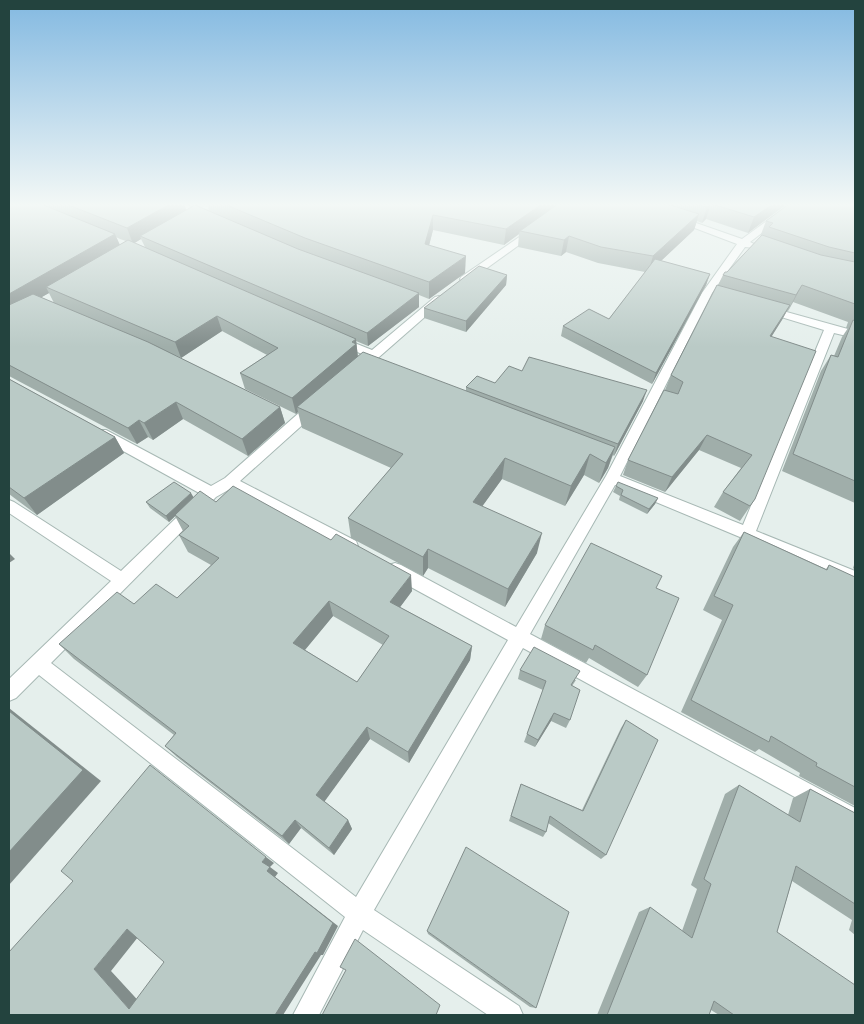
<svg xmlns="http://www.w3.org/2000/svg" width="864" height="1024" font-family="'Nunito Sans',sans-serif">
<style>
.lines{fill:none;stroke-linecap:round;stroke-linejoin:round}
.minor-casing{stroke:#a7b8b4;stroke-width:2}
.minor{fill:#fff;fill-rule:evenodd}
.wall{fill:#a0aeaa;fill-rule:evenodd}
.shaded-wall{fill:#828d8b}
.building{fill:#bacac6;stroke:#828d8b;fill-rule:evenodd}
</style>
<rect width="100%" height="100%" fill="#e5efec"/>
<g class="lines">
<g class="minor-casing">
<g id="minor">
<path d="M 173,204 L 184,204 L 213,216 L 212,218 L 206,218 Z"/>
<path d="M 790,204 L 799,204 L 750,242 L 754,244 L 754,248 L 745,247 L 712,293 L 620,476 L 743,525 L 824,330 L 761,311 L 760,309 L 765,306 L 855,331 L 855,338 L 834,333 L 756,531 L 855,571 L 855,585 L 615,485 L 530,634 L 855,808 L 855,830 L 523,648 L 374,910 L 519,1006 L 523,1015 L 488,1015 L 363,930 L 319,1015 L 293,1015 L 345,917 L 39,675 L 16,698 L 9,701 L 9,679 L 111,581 L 9,513 L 9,500 L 14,502 L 121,571 L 201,494 L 96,436 L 94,433 L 96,430 L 106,430 L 211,486 L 225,478 L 309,404 L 319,404 L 320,407 L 319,410 L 240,481 L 356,541 L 358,546 L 356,551 L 350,552 L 344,551 L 230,489 L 216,497 L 51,663 L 356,897 L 508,640 L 389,575 L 387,570 L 389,565 L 395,563 L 401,565 L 516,627 L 606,476 L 702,293 L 737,244 L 671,219 L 676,216 L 679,217 L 742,239 Z"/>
<path d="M 534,227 L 539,230 L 537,232 L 469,281 L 461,281 L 460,279 L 461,277 Z"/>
<path d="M 439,296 L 444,299 L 443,301 L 362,372 L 354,372 L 352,369 L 366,356 L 332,340 L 334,338 L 342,338 L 372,350 L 435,297 Z"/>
</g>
</g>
<use href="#minor" class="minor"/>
</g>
<g class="wall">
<path d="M 9,204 L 184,204 L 186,210 L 195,205 L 190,204 L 202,204 L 198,206 L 209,210 L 207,204 L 787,204 L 748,233 L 706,219 L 702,223 L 697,221 L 694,230 L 661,261 L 710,274 L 706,285 L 652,384 L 561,336 L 563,326 L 609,319 L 645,272 L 598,263 L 566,252 L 561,256 L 518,247 L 519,234 L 504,245 L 433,230 L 429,246 L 465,273 L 429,299 L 419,295 L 419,307 L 368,346 L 356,341 L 358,356 L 466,391 L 466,387 L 495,383 L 522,371 L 643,401 L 614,456 L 613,455 L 608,468 L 599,483 L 584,475 L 565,506 L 502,479 L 482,506 L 537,553 L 505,607 L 428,568 L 423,576 L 351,538 L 348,518 L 391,468 L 302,428 L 298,412 L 296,414 L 245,389 L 240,373 L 267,355 L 222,331 L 181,358 L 168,352 L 280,407 L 285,423 L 248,456 L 183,419 L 153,440 L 148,437 L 137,444 L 9,376 ZM 116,237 L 120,239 L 126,241 L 120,245 ZM 141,239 L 145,247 L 134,243 ZM 49,293 L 54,303 L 41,297 Z"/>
<path d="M 855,204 L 855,503 L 782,471 L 821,371 L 831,355 L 834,356 L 842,337 L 848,328 L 846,328 L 848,322 L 793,302 L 788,311 L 787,311 L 772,336 L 755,499 L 740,521 L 714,507 L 723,492 L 741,468 L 699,450 L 665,492 L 623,475 L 628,460 L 665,390 L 671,375 L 718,285 L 723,275 L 727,272 L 760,237 L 766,221 Z"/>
<path d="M 507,275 L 506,285 L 466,332 L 424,318 L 424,308 Z"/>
<path d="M 9,379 L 115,437 L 124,453 L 37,515 L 9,494 Z"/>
<path d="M 616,486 L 658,498 L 655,504 L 647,514 L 619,500 L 620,496 L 613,492 Z"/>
<path d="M 193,497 L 216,502 L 412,591 L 400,607 L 472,646 L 470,660 L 409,763 L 370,739 L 324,801 L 348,820 L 352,829 L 334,855 L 301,828 L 289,844 L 177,757 L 165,746 L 174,735 L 74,659 L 59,644 L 134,604 L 177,598 L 211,565 L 188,552 L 179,535 L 183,531 L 175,516 L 169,522 L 150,508 L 146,502 ZM 333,616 L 383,645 L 357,682 L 305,650 Z"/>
<path d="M 744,532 L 826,569 L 829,565 L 854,577 L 855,575 L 855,806 L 799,776 L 800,773 L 759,749 L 755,752 L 681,712 L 722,620 L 703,610 L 733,547 Z"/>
<path d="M 855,562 L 855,570 L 853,568 Z"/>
<path d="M 656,588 L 647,675 L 638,687 L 589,658 L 586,663 L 541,639 L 545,625 Z"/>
<path d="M 520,670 L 576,680 L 572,686 L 570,720 L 566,728 L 551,721 L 535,747 L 524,742 L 543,690 L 518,679 Z"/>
<path d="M 626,720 L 606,855 L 601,859 L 548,823 L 546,832 L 543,837 L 509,821 L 521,784 L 582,810 L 621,728 Z"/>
<path d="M 739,785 L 788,815 L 793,798 L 810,789 L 855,813 L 855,935 L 849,930 L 852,920 L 792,881 L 777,932 L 855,1015 L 719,1015 L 711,1010 L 709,1015 L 597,1015 L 639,912 L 650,907 L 682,931 L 697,889 L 691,885 L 725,794 Z"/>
<path d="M 427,931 L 536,1008 L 530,1007 L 428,934 Z"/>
</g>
<g class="shaded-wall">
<path d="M 170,204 L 184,204 L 187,212 L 140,236 L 141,239 L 133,244 L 127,228 Z"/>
<path d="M 542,204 L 561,204 L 520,231 L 519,234 L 504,245 L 506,229 Z"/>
<path d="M 711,204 L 706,219 L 702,223 L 707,207 Z"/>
<path d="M 773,204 L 787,204 L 748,233 L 754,217 Z"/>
<path d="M 699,214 L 694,230 L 648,273 L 653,256 Z"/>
<path d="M 433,215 L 433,230 L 425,260 L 425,244 Z"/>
<path d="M 115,234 L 122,250 L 46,287 L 49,293 L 9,316 L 9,294 Z"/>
<path d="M 569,236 L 566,252 L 561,256 L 564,240 Z"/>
<path d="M 466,256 L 465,273 L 429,299 L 429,282 Z"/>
<path d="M 710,274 L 706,285 L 652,384 L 656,373 Z"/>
<path d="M 507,275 L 506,285 L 466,332 L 466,321 Z"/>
<path d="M 802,285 L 793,302 L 788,311 L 796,295 Z"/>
<path d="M 419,293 L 419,307 L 368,346 L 367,333 Z"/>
<path d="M 790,305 L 782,320 L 762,351 L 770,336 Z"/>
<path d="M 217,316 L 222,331 L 181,358 L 175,342 Z"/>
<path d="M 356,339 L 358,359 L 297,407 L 298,412 L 296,414 L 292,398 Z"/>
<path d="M 647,390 L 643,401 L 614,456 L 618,444 Z"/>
<path d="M 176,402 L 183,419 L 153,440 L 144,423 Z"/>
<path d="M 280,407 L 285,423 L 248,456 L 242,439 Z"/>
<path d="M 139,420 L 148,437 L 137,444 L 128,428 Z"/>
<path d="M 707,435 L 699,450 L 665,492 L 672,477 Z"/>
<path d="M 115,437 L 124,453 L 37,515 L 24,498 Z"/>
<path d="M 615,447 L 608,468 L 599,483 L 606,463 Z"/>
<path d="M 590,454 L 584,475 L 565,506 L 571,486 Z"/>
<path d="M 505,458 L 502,479 L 471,522 L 473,502 Z"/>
<path d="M 191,493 L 194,498 L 169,522 L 166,516 Z"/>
<path d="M 658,498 L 655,504 L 647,514 L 649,509 Z"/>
<path d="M 542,533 L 537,553 L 505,607 L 508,589 Z"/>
<path d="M 428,549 L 428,568 L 423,576 L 423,557 Z"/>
<path d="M 9,553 L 15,559 L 9,563 Z"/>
<path d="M 411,575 L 412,591 L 392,618 L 390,602 Z"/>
<path d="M 329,601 L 333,616 L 299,657 L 293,643 Z"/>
<path d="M 472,646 L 470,660 L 409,763 L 408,752 Z"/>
<path d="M 9,708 L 101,781 L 9,885 Z"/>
<path d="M 554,713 L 551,721 L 535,747 L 538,740 Z"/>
<path d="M 367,727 L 370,739 L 322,805 L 316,795 Z"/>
<path d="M 295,820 L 301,828 L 289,844 L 282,836 Z"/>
<path d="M 348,820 L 352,829 L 334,855 L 329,848 Z"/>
<path d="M 266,857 L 274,863 L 270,867 L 278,873 L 275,877 L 338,926 L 323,955 L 321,955 L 283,1015 L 275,1015 L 267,871 L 262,862 Z"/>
<path d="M 127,929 L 142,932 L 111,971 L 145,1008 L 129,1009 L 94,969 Z"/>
</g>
<g class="building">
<path d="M 9,204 L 41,204 L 115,234 L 9,294 Z"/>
<path d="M 66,204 L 170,204 L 127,228 Z"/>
<path d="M 224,204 L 542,204 L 506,229 L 433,215 L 425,244 L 466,256 L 429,282 L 305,238 Z"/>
<path d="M 558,204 L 667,204 L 699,214 L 653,256 L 601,247 L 569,236 L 564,240 L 520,231 Z"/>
<path d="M 696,204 L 711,204 L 707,207 Z"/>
<path d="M 712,204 L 773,204 L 754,217 Z"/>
<path d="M 789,204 L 855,204 L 855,253 L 829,247 L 769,227 L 773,223 L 766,221 Z"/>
<path d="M 195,205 L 298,249 L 419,293 L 367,333 L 140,236 Z"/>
<path d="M 762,235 L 821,255 L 855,262 L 855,304 L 802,285 L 796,295 L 723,275 L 725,272 L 727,272 Z"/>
<path d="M 128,240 L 356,339 L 352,342 L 356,344 L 292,398 L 240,373 L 278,348 L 217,316 L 175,342 L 46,287 Z"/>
<path d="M 655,259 L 710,274 L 656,373 L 563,326 L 589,309 L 609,319 Z"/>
<path d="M 479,266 L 507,275 L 466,321 L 424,308 Z"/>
<path d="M 717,285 L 790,305 L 770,336 L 816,351 L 755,499 L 750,506 L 723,492 L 752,455 L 707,435 L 672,477 L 628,460 L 664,390 L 678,394 L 683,382 L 671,375 Z"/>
<path d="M 33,294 L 148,342 L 280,407 L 242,439 L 176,402 L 144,423 L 139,420 L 128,428 L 9,365 L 9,305 Z"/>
<path d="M 853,320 L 855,321 L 855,481 L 793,454 L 831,355 L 838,357 Z"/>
<path d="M 363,352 L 615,447 L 606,463 L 590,454 L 571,486 L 505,458 L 473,502 L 542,533 L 508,589 L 428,549 L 423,557 L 348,518 L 403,454 L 297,407 Z"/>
<path d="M 529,357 L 647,390 L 618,444 L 466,387 L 477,376 L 495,383 L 509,366 L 522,371 Z"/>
<path d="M 9,379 L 115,437 L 24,498 L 9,487 Z"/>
<path d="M 174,482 L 191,493 L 166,516 L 146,502 Z"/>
<path d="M 618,482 L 658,498 L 649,509 L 621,495 L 623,490 L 616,486 Z"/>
<path d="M 233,486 L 331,540 L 336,534 L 411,575 L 390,602 L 472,646 L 408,752 L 367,727 L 316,795 L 348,820 L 329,848 L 295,820 L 282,836 L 165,746 L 176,733 L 59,644 L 117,592 L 134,604 L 156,584 L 177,598 L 219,558 L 179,535 L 189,526 L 175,515 L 200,491 L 216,502 ZM 329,601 L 389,636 L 357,682 L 293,643 Z"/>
<path d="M 744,532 L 827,570 L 829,565 L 855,577 L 855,787 L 816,766 L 817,763 L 771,736 L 769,742 L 691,700 L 733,605 L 714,596 Z"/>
<path d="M 591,543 L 662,576 L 656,588 L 679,598 L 647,675 L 595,645 L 593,650 L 545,625 Z"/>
<path d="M 534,647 L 580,671 L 571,685 L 580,690 L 570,720 L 554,713 L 538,740 L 527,734 L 546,681 L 520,670 Z"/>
<path d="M 9,711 L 83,770 L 9,852 Z"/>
<path d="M 626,720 L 658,740 L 606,855 L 550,816 L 546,832 L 511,816 L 521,784 L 583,811 Z"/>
<path d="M 150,765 L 266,857 L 262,862 L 270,867 L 267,871 L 333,923 L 317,953 L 315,952 L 275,1015 L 9,1015 L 9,952 L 73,881 L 61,871 ZM 127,929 L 164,962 L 129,1009 L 94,969 Z"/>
<path d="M 739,785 L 800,822 L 810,789 L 855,813 L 855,904 L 796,866 L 777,932 L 855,985 L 855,1015 L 734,1015 L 714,1001 L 709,1015 L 607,1015 L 650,907 L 692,938 L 711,884 L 704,879 Z"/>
<path d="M 466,847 L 569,912 L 536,1008 L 427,931 Z"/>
<path d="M 355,939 L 440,1005 L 436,1015 L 322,1015 L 346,970 L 340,967 Z"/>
</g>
<linearGradient id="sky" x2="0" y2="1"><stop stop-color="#83b9e1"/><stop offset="0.59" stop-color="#f3f8f6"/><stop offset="1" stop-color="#f3f8f6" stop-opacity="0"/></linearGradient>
<rect width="864" height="347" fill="url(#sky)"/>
<rect width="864" height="1024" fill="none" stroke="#23433e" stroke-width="20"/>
</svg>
